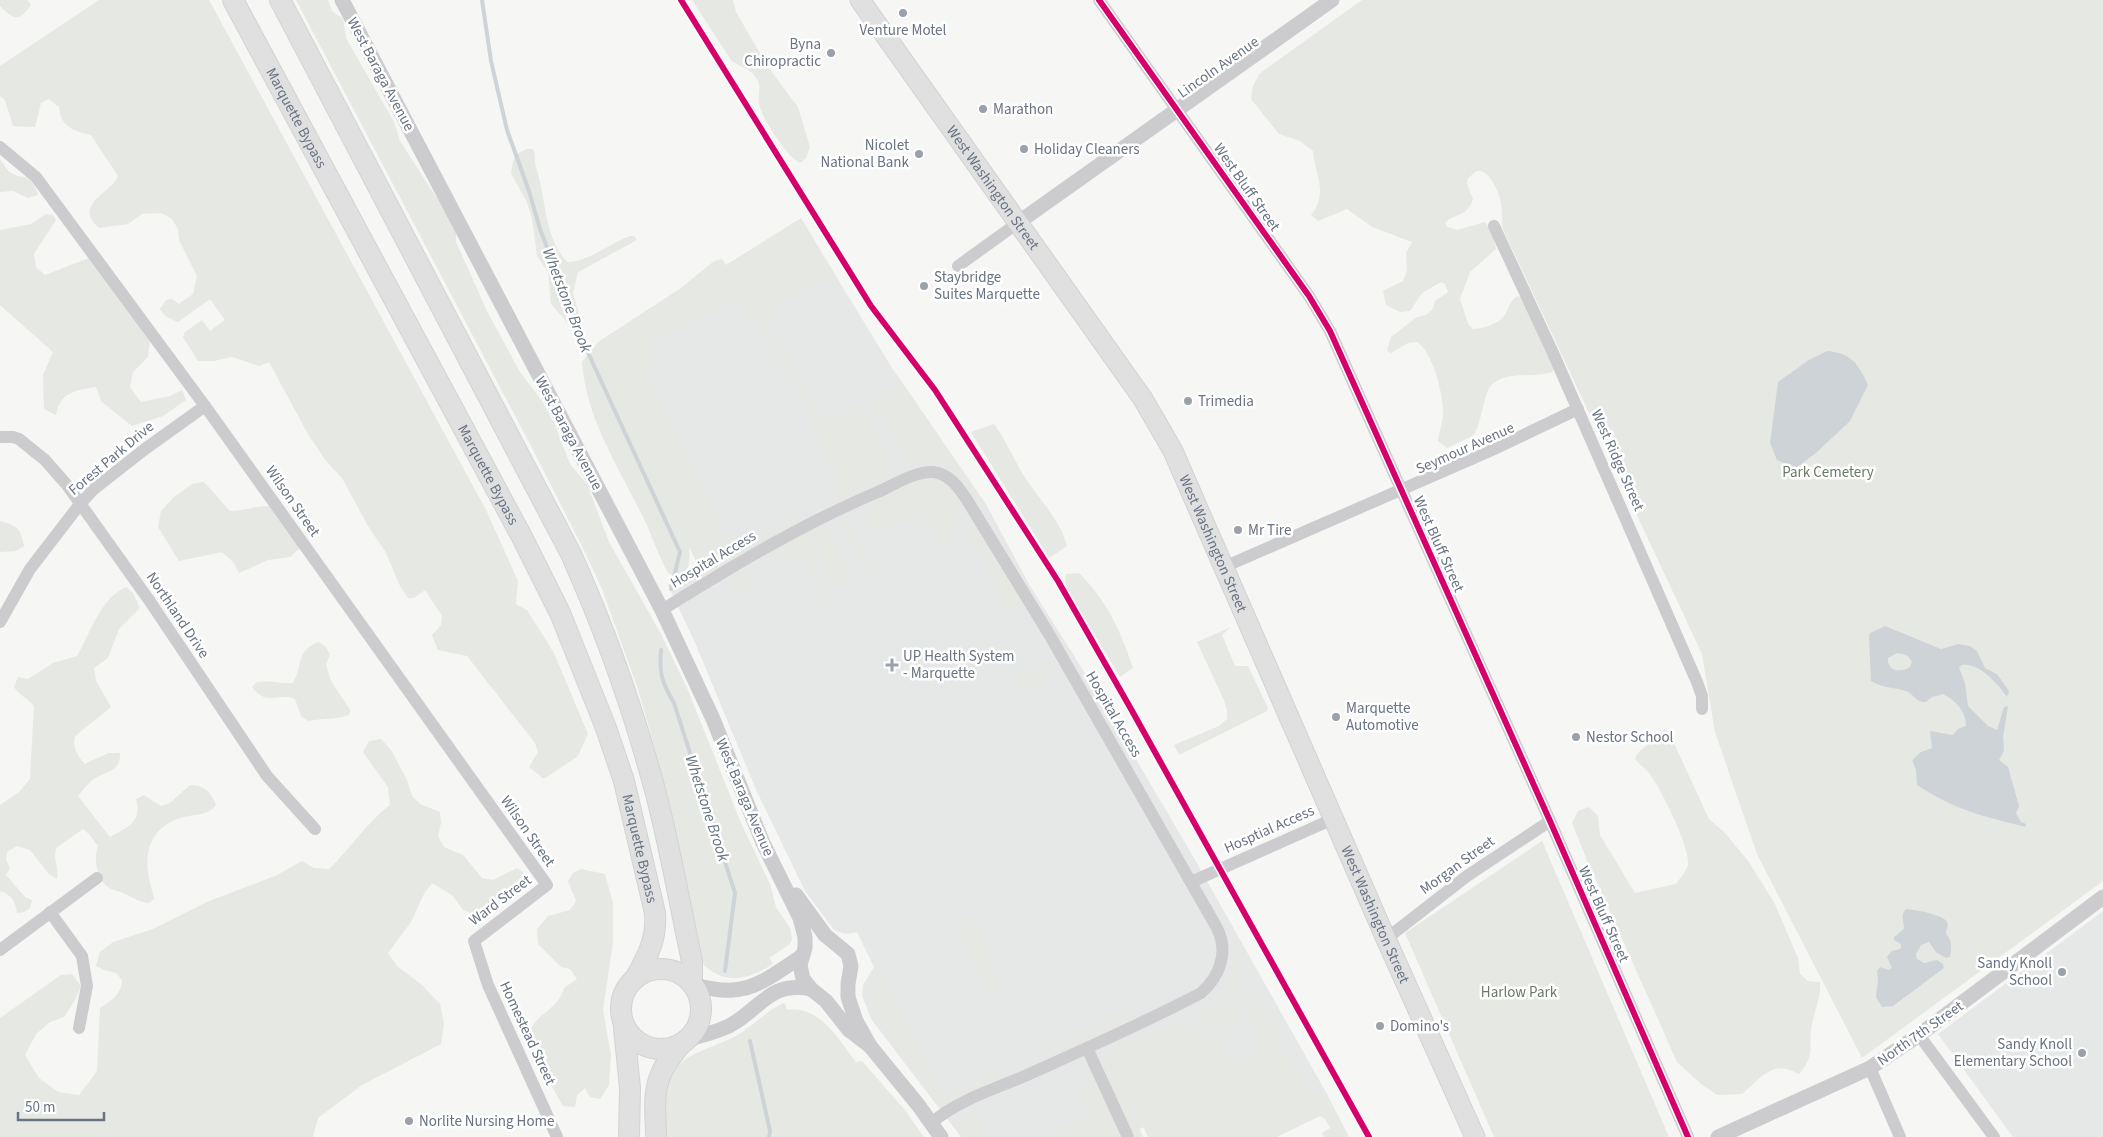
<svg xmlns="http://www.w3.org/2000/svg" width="2103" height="1137" font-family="'Source Sans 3',sans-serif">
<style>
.built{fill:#e6e7e7}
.green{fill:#e6e8e3}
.water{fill:#ced3d7;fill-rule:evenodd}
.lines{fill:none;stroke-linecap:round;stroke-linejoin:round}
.stream{stroke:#ced3d7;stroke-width:4}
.primary-casing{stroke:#d2d2d3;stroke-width:21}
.trunk-casing{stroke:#d2d3d3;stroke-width:22}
.minor{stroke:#ccccce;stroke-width:12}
.tertiary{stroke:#ccccce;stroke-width:15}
.primary{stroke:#e0e0e1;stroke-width:19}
.trunk{stroke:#e0e0e1;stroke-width:20}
.cycleway-casing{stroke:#fff;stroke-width:9}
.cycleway{stroke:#d6006c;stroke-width:6}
.poi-dot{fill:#9aa1ab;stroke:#fff;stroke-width:2}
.labels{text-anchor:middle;stroke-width:5;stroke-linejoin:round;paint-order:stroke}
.poi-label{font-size:15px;fill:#687383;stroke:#fff;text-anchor:start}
.street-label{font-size:15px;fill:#687383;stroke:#fff}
.park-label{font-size:15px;fill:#687b66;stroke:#fff}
.water-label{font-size:16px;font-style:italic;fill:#63747f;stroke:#fff}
</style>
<rect width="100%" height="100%" fill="#f6f6f5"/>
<g class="built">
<path d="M 803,222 L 892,368 L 987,506 L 1030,586 L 1093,686 L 1194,858 L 1327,1094 L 1233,1137 L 1149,1137 L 1144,1127 L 1123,1137 L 961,1137 L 871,1019 L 862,995 L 863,985 L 874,967 L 857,932 L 845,934 L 834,930 L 805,891 L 757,792 L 696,645 L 668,585 L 699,568 L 613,379 L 647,330 Z"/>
<path d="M 2103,911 L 2103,1137 L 2013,1137 L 1938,1034 Z"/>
</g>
<g class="green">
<path d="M 0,0 L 28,0 L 31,5 C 19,22 14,20 0,6 Z"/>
<path d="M 99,0 L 209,0 L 486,510 L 518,581 L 516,604 L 527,610 L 554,653 L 588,734 L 578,756 L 544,779 L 529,767 L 538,752 L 535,743 L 467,656 L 438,650 L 432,635 L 441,625 L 442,616 L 425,590 L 414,598 L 408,598 L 400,586 L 385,551 L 368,526 L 342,478 L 326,461 L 308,434 L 269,362 L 259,366 L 232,357 L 214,361 L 198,361 L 183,337 L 185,332 L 202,320 L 210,331 L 225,320 L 210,299 L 178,322 L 165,316 L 160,309 L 166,300 L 172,299 L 179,304 L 193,294 L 197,276 L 179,240 L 178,229 L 172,219 L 161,213 L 142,214 L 128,224 L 99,228 C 72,204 111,194 118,176 L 91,135 C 73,131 61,127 59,107 L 49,99 L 41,103 L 35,127 L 13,126 L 5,100 L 0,96 L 0,66 Z"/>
<path d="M 296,0 L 328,0 L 332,11 L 343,19 L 346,38 L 394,122 L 400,141 L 456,228 L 456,242 L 488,313 L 520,372 L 542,401 L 555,425 L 570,464 L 587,484 L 609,542 L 661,634 L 687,688 L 741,823 L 770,884 L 776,907 L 790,928 L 792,939 L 790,944 L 769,958 L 773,964 C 748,980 724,986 702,963 L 655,749 L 638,689 L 602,589 L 583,548 L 531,446 Z"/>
<path d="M 692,0 L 733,0 L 736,12 L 768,67 L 798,107 L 810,147 L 806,158 L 800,163 C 787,156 762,119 759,104 C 758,96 761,87 758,81 C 752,68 740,68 731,60 Z"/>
<path d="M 1362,0 L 2103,0 L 2103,881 L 1862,1058 L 1757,854 L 1715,732 L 1702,654 L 1502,227 C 1502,219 1502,211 1501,203 C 1500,194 1489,168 1477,171 C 1474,172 1471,176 1468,178 L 1467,184 L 1473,199 C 1467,218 1456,212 1445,223 L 1448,227 L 1457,230 L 1485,222 L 1492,232 L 1496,249 L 1470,272 L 1460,299 L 1468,324 L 1473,329 C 1485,328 1500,324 1506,313 C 1509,306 1511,300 1518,296 L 1522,298 L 1555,367 L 1552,372 C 1533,379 1496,368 1487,393 C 1482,406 1481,422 1474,435 L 1447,448 L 1438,441 C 1439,431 1444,420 1443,410 C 1443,393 1432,351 1417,342 L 1408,343 L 1391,353 L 1387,351 L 1391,337 L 1417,317 L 1426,315 L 1433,309 L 1435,301 L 1448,292 L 1445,284 L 1441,282 L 1422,293 L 1410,311 L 1400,312 L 1386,305 L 1383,291 L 1403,281 L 1407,271 L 1406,253 L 1412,242 L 1372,227 L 1347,209 L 1318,221 L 1311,215 C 1329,193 1315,175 1313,151 L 1300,141 L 1279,134 L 1251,99 L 1253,86 L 1259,74 Z"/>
<path d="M 527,149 L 533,149 C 536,154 534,161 536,167 C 546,197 544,238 567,262 C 591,261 608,244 630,236 L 634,236 L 637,240 L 578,272 L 573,293 L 585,335 L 586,341 L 583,346 L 579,344 L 573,329 L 551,304 L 548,272 L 537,256 L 532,218 L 526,200 L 511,174 L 513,161 L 520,152 Z"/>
<path d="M 0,159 C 3,163 6,169 10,172 C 23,182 30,169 38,195 L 28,198 L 13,191 L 0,192 Z"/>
<path d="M 46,214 L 53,215 L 56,220 L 34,254 L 36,267 L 45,275 L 94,256 L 150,340 L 148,357 L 133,372 L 130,387 L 141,402 L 170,396 L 182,390 L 186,400 L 163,416 L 132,426 L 101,401 L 96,387 C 76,390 60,392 56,415 L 44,409 L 43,375 L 53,352 L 0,305 L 0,230 L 31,224 Z"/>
<path d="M 801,218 L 834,273 L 770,310 L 770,330 L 828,426 L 858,407 L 886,455 L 890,467 L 884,479 L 842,499 L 836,496 L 831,490 L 842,484 L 779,356 L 775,357 L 755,316 L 749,315 L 741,303 L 733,301 L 653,339 C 648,348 649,353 653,363 L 643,368 L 723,533 L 730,530 L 738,547 L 737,555 L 704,575 L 689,547 C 690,560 690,569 680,579 L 668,573 C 658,555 652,535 643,517 C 619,468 586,418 582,362 L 598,342 L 681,288 L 714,261 L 722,259 L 726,265 Z"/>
<path d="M 901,381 L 987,506 C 951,485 965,456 910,466 L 906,464 L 894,438 L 871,399 Z"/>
<path d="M 994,424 C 1005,439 1012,455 1021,471 C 1035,495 1061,520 1067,546 L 1049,558 L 971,432 Z"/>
<path d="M 925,478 C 945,480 952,492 963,507 L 951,523 L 951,536 L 936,543 L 920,511 L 880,529 L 871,528 L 865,520 L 865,504 L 908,483 Z"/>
<path d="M 204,482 L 230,511 C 244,511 255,506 269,506 L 300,548 L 290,557 L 268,560 L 239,573 L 234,563 L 222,552 L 179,561 L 158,527 L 161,511 L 174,497 L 192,484 Z"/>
<path d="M 799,516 L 799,520 L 761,543 L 753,542 L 748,536 L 754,532 L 757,537 Z"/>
<path d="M 843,516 L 847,516 L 850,520 L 871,566 L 862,571 L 840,522 Z"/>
<path d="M 0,521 C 18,526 20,528 24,546 L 16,551 L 0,552 Z"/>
<path d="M 972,523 L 1026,607 L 1010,613 L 977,544 L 970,547 L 964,534 L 968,524 Z"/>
<path d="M 819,525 L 825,526 L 829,530 L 850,576 L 828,586 L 824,565 L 811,529 Z"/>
<path d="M 804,533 L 807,535 C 817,563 822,592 835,618 L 832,619 L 802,558 L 793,562 L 788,553 L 768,562 L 772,571 L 768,573 L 763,565 L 765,557 Z"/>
<path d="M 743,571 L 749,574 L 754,582 L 741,588 L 743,597 L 737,600 C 730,588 727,576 743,571 Z"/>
<path d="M 1079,573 C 1109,604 1119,628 1133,668 L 1120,677 L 1065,586 L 1066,574 Z"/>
<path d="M 126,587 L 133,593 L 140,608 L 119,629 L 108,658 L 94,668 L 96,681 L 111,707 L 75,736 C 72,747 77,756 85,764 L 108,753 L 120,753 C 121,773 104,771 91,781 C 86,786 82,791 78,796 L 110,837 C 127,828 143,821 136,799 L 144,795 L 161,806 L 170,803 L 190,785 C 204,785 211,792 216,805 C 209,814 200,814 189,816 C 159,821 144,842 148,872 C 149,881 152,890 154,899 L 149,903 C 135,901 135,898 123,893 C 119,891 112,890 108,887 C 97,878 93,860 98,846 L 89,834 L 83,829 L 56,848 C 53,863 59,865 57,879 L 49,874 L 30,850 L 17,846 L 7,852 L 6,860 L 10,868 L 6,875 L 25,897 L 32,900 L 30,908 L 24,912 L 17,913 C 16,902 11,894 0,891 L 0,805 L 19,792 L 30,779 L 34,706 C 28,698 20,696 14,687 L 18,677 L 28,679 L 53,663 L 77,656 C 91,632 100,599 126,587 Z"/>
<path d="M 1231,627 L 1222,635 L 1235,666 L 1248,666 L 1268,708 L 1267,711 L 1179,755 L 1174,745 L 1219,726 L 1227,719 L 1227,710 L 1224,700 L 1197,642 Z"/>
<path d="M 319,642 L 326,647 L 330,654 L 326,665 L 331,681 L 350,710 L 349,715 C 335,720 322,718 308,721 L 301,716 L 295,699 C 278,691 268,708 252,687 L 257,682 C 271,680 280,684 293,683 C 303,665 296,650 319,642 Z"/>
<path d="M 1051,661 L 1055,667 C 1051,684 1035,689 1020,695 L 1012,678 L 1045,662 Z"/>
<path d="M 1665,729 L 1672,739 L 1709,819 L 1724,832 L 1749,862 L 1775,904 L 1798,958 L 1800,974 L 1808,981 L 1820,982 C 1821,997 1815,1009 1812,1024 C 1807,1046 1817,1054 1799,1074 C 1772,1059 1762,1077 1742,1094 L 1717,1095 L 1701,1084 L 1677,1062 L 1587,860 L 1572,823 L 1578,811 L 1589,807 L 1598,816 L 1600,835 L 1635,893 L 1676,884 C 1680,878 1687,871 1688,864 C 1691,849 1659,784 1648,772 C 1643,766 1639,765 1635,758 L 1638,753 Z"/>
<path d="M 381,739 L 391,750 L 407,780 L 412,796 L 420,804 L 440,812 L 441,823 L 438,836 L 444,847 L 463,855 L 482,878 L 493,880 L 517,868 L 527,875 L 529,881 L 482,917 L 463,910 L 452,895 L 432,883 L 424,894 L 411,922 L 388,953 L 397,966 L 422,985 L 440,1004 L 444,1024 L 441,1044 L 362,1085 L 318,1118 L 313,1137 L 0,1137 L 0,1018 L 61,975 L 72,974 L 81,986 L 74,1002 L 64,1017 L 50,1022 L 36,1034 L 25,1055 L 39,1078 L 58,1092 L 79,1095 L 97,1071 L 100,1008 C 112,1000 121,995 122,980 L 116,973 L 104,970 L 96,966 L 100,952 L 113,942 L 153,929 L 207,902 L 275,876 L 302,861 L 314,868 L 329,869 C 351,848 366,823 390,805 L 388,787 L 363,752 L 369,741 Z"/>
<path d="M 1542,841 L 1669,1137 L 1494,1137 L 1405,933 Z"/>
<path d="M 581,869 L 605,874 L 613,903 L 613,942 L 603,1010 L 611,1055 L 609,1085 L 600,1099 L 590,1097 L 585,1088 L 577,1095 L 575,1107 L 563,1106 L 542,1069 L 530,1031 C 537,1013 559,1009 564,988 L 577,979 L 570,969 L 561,967 L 538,944 L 537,929 L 548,916 L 570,910 L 576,901 L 568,881 L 573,873 Z"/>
<path d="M 974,918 L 984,934 L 988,954 L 996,975 L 1003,985 L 1003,992 L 991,994 C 978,978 961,947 959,927 Z"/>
<path d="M 1236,940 L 1242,951 L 1238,979 L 1242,991 L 1277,1026 L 1283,1054 L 1296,1070 L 1312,1101 L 1327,1094 L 1349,1137 L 1324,1137 L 1322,1133 L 1330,1128 L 1325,1119 L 1320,1116 L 1277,1137 L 1148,1137 L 1110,1052 L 1110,1047 L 1142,1031 L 1145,1038 L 1178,1022 L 1219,1037 C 1218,1045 1220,1053 1227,1057 C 1240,1066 1258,1057 1258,1041 C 1259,1034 1253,1030 1251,1023 C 1250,1020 1251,1015 1250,1012 C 1247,997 1232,994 1220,998 L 1233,971 Z"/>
<path d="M 883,976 L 945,1096 L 985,1077 L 982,1070 L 988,1065 L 996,1065 C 1010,1083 983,1085 973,1089 C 963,1094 954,1100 944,1104 L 940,1104 C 920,1074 868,1020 870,985 Z"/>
<path d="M 1231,1001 C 1240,1004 1245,1012 1243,1021 L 1230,1022 L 1221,1031 L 1189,1018 L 1224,1002 Z"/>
<path d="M 785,1003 L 787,1010 C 820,1005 839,1040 856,1062 L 862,1061 L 904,1109 L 924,1137 L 665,1137 C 665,1109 661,1074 689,1057 C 706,1047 725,1043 741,1033 C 753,1025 773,1006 785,1003 Z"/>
<path d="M 1132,1010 L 1131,1017 L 1125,1020 L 1052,1054 L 1045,1054 L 1040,1051 L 1041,1048 L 1051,1048 Z"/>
<path d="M 1104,1050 L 1109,1060 L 1143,1137 L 1135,1137 L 1102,1063 Z"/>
<path d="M 1091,1069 L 1121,1137 L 1048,1137 L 1081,1122 L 1087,1117 L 1088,1107 L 1079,1089 L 1087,1085 L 1082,1074 Z"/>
<path d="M 977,1109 L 981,1117 L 976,1119 L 984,1137 L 961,1137 L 955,1127 L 961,1120 Z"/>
</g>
<g class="water">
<path d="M 1827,351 C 1852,353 1858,364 1868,385 L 1850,421 L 1817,452 L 1796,468 L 1777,460 L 1770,443 L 1778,382 L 1809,360 Z"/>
<path d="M 1885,626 L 1941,649 L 1958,644 L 1970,646 L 1977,651 L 1985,668 L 1997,674 L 2009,691 L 2007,697 C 1998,684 1979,662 1962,665 L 1959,668 L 1965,683 L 1968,706 L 1988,726 L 1997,730 L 2004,707 L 2008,706 L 2003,737 L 2004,751 L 1999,760 L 2008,767 L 2019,806 L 2016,813 L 2021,822 L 2026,824 L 2026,827 C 1982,816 1955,810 1917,785 L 1916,770 L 1912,760 L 1921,752 L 1932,748 L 1930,731 L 1953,735 L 1958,729 L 1966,726 C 1966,711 1956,701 1943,694 L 1932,697 L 1926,702 C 1916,703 1914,694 1906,691 C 1894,687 1882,688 1871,681 L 1869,638 L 1870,633 ZM 1897,653 C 1905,654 1908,655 1912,662 L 1910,667 C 1900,673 1887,671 1888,658 Z"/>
<path d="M 1906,909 C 1915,910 1943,914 1947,922 C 1949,926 1946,929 1946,934 C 1952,940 1952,949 1950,957 L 1946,958 L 1936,952 L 1929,942 L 1921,945 L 1916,954 L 1917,959 L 1924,963 L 1937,960 L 1943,964 L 1944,968 L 1893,1006 L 1882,1007 L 1876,997 L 1878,979 L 1877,971 L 1880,967 L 1889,970 L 1892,968 L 1887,957 L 1892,951 L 1900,949 L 1901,947 L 1901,944 L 1894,940 L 1894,937 L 1904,929 C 1904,921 1900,915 1906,909 Z"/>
</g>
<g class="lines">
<g class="stream">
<path d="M 482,0 L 491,61 L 507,130 L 529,191 L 540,229 L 584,344 L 680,552 L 671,589"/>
<path d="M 661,650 C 659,674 662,683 674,703 L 735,893 L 725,971"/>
<path d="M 750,1041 L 770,1131 L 769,1137"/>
</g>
<g class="primary-casing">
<g id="primary">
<path id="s1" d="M 860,0 L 1143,399 L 1173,451 L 1386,939 L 1475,1137"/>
</g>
</g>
<g class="trunk-casing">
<g id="trunk">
<path id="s2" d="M 233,0 L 523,539 L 560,613 L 606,728 L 624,781 L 655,913 C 657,938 648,956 636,977"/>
<path d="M 280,0 L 571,554 C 606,632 634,711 656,794 C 670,848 680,905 692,961 L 692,982"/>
<circle cx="661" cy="1009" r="40"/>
<path d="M 624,1028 L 630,1088 L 629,1137"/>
<path d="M 656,1137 C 656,1116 652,1094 661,1074 C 665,1063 674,1053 681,1044"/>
</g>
</g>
<g class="minor">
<path d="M 1099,0 L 1309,296 L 1330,331 L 1550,821 L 1688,1137"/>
<path d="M 0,147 L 36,177 L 205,406 L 547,885 L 474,941 L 488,985 L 557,1137"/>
<path d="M 1494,226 L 1553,353 L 1697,682 L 1702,696 L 1702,709"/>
<path d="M 958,266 L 1019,222"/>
<path d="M 0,437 L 13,437 L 19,439 L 45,460 L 67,485 L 149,600 L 267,776 L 315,829"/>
<path d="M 1224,567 L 1492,450 L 1578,409"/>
<path d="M 662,610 C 734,565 802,524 880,491 C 895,484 916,471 933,472 C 950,474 959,488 967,500 L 1049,634 L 1217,928 C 1229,952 1220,976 1201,993 C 1144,1023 1085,1049 1027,1075 C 993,1090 960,1099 931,1123"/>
<path d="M 0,622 L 30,569 L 80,504 L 94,489 L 145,449 L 205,406"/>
<path d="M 1191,882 L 1333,819"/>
<path d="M 50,912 L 82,956 L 87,986 L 79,1028"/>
<path d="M 1386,939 L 1467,876 L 1550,821"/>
<path d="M 0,950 L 97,878"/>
<path d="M 1919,1035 L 1994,1137"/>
<path d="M 1087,1048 L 1128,1137"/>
<path d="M 1870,1068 L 1900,1137"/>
</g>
<g class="tertiary">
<path d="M 342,0 L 662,610 L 713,719 L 763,843 L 800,918 L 805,937 L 805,948 L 800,965 L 803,979 L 811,989 L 826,1001 L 849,1030 L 870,1046"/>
<path d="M 1019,222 L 1332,0"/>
<path d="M 796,895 L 825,935 L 848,954 L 851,966 L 848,984 L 848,997 L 856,1021 L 870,1046 L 919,1106 L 941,1137"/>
<path d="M 694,985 C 707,988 720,991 733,990 C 758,989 782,969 802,956"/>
<path d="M 688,1039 C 701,1036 716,1032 729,1026 C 762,1008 769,981 811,989"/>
<path d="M 1718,1137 L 1870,1068 L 1919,1035 L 2103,897"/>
</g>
<use href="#primary" class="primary"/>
<use href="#trunk" class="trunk"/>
<g class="cycleway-casing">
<g id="cycleway">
<path d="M 681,0 L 871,306 L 935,390 L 1058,581 L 1131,709 L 1369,1137"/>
<path d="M 1099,0 L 1309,296 L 1330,331 L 1550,821 L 1688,1137"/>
</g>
</g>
<use href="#cycleway" class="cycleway"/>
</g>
<g class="poi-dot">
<circle cx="903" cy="13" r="5"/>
<circle cx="831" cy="53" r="5"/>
<circle cx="983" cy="109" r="5"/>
<circle cx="1024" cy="149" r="5"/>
<circle cx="919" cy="154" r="5"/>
<circle cx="924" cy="286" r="5"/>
<circle cx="1188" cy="401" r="5"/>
<circle cx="1238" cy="530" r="5"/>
<path d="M889.5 657.5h5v5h5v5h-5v5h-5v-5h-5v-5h5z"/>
<circle cx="1336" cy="717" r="5"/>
<circle cx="1576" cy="737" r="5"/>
<circle cx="2062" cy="972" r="5"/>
<circle cx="1380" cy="1026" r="5"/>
<circle cx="2082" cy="1053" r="5"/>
<circle cx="409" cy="1121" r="5"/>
</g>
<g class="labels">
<g class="poi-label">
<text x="903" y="35" text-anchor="middle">Venture Motel</text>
<text x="821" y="49" text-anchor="end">Byna<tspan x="821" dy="17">Chiropractic</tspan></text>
<text x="993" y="114">Marathon</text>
<text x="909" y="150" text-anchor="end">Nicolet<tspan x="909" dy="17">National Bank</tspan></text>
<text x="1034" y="154">Holiday Cleaners</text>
<text x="934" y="282">Staybridge<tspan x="934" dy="17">Suites Marquette</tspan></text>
<text x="1198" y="406">Trimedia</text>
<text x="1248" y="535">Mr Tire</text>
<text x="903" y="661">UP Health System<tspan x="903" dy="17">- Marquette</tspan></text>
<text x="1346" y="713">Marquette<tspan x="1346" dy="17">Automotive</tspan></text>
<text x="1586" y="742">Nestor School</text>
<text x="2052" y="968" text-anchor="end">Sandy Knoll<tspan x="2052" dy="17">School</tspan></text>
<text x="1390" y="1031">Domino's</text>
<text x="2072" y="1049" text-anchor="end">Sandy Knoll<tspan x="2072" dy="17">Elementary School</tspan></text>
<text x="419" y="1126">Norlite Nursing Home</text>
</g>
<g class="street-label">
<text transform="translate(1218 67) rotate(-35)" y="5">Lincoln Avenue</text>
<text transform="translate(381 74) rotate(62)" y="5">West Baraga Avenue</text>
<text dy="5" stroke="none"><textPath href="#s2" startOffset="134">Marquette Bypass</textPath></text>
<text dy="5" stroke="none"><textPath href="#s1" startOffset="230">West Washington Street</textPath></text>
<text transform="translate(1247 187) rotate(55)" y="5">West Bluff Street</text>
<text transform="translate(569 433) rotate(62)" y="5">West Baraga Avenue</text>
<text transform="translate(1465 448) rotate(-24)" y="5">Seymour Avenue</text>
<text transform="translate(111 458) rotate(-40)" y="5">Forest Park Drive</text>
<text transform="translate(1618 460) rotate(66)" y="5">West Ridge Street</text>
<text dy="5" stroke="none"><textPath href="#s2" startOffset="539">Marquette Bypass</textPath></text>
<text transform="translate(293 501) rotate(55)" y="5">Wilson Street</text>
<text dy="5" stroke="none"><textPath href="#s1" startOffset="650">West Washington Street</textPath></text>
<text transform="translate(1439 544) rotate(66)" y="5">West Bluff Street</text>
<text transform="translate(713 559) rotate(-31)" y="5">Hospital Access</text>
<text transform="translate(178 615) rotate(56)" y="5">Northland Drive</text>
<text transform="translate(1114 714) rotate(60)" y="5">Hospital Access</text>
<text transform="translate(745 797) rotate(67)" y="5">West Baraga Avenue</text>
<text transform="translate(1269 829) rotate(-24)" y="5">Hosptial Access</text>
<text transform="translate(528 831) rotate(55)" y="5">Wilson Street</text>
<text dy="5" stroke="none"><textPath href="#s2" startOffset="944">Marquette Bypass</textPath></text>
<text transform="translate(1457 865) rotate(-36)" y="5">Morgan Street</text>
<text transform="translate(500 900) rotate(-37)" y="5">Ward Street</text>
<text dy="5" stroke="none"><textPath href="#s1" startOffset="1055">West Washington Street</textPath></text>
<text transform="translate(1604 914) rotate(66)" y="5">West Bluff Street</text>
<text transform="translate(528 1033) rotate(65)" y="5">Homestead Street</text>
<text transform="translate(1920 1033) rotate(-35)" y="5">North 7th Street</text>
</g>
<g class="park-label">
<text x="1828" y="477">Park Cemetery</text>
<text x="1519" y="997">Harlow Park</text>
</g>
<g class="water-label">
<text transform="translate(568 300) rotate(69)" y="6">Whetstone Brook</text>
<text transform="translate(708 808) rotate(72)" y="6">Whetstone Brook</text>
</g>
</g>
<path d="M18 1112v8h86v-8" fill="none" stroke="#687383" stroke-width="2.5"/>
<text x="25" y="1112" font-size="15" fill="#687383" stroke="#ffffff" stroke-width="4" paint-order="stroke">50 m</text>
</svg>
